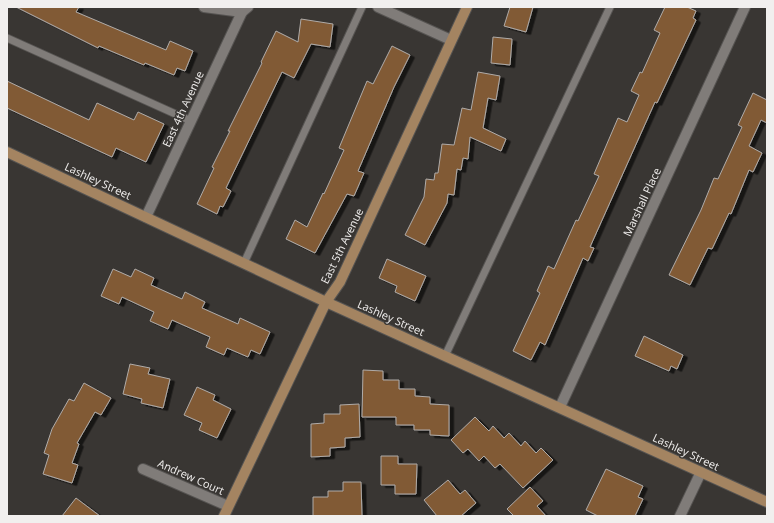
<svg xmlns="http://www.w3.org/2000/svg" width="774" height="523" font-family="'Open Sans',sans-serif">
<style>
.building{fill:#815a36;stroke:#afaba8;filter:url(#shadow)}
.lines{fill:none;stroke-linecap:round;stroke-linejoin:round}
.lane-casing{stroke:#565452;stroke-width:9}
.street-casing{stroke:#565452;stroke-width:12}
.secondary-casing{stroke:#565452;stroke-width:12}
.lane{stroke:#807c79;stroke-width:7}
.street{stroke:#807c79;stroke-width:10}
.secondary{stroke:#a48461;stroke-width:10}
.labels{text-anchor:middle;stroke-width:3;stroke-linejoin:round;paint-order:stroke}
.street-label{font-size:11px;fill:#f1efee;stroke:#393633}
</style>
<defs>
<filter id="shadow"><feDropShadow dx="4.5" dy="2.5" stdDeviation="0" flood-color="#0009"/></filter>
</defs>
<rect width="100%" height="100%" fill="#393633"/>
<g class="building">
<path d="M 16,7 L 79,7 L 76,12 L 166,50 L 170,41 L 193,51 L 185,71 L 177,68 L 174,75 L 145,63 L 144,65 L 99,46 L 98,48 Z"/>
<path d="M 510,7 L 533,7 L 526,32 L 504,26 Z"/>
<path d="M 665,7 L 687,7 L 696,11 L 693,18 L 696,20 L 657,103 L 655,102 L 590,247 L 594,248 L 588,261 L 583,258 L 545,345 L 540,342 L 531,360 L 513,351 L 540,293 L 537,291 L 548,266 L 554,269 L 576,220 L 578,221 L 599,176 L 594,174 L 618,118 L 627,122 L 639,95 L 631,91 L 640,72 L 642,73 L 660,33 L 654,30 Z"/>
<path d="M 301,19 L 333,24 L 330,47 L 311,44 L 294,78 L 282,72 L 226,188 L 231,191 L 223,207 L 220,206 L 217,214 L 197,204 L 214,168 L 212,167 L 230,131 L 228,131 L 262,63 L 261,62 L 276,31 L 298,42 Z"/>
<path d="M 493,37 L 512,39 L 510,65 L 491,63 Z"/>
<path d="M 392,46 L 410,55 L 394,87 L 358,171 L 364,173 L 354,196 L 347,194 L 315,253 L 286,239 L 295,220 L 307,227 L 323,193 L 324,194 L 344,150 L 339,148 L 367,81 L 373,84 Z"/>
<path d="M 478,72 L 500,76 L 496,100 L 488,98 L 483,128 L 506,139 L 501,151 L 470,137 L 468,159 L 463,158 L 461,170 L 457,169 L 454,195 L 448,194 L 447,203 L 425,245 L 405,235 L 424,197 L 426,179 L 434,180 L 435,173 L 438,173 L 442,144 L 454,145 L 462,108 L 471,110 Z"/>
<path d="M 7,81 L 89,120 L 97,103 L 134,120 L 138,112 L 164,124 L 146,162 L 116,148 L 112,157 L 7,108 Z"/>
<path d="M 753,93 L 767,100 L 767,123 L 761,120 L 749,146 L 762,153 L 753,172 L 749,170 L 731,214 L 729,213 L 712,249 L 708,248 L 690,285 L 669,275 L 701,210 L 714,178 L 718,179 L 742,127 L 738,125 Z"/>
<path d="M 387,259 L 426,276 L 415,301 L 395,292 L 397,286 L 379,278 Z"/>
<path d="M 113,269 L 131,277 L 135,269 L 154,278 L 151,285 L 182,299 L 185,292 L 205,302 L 202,308 L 238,324 L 240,318 L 270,332 L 260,354 L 251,350 L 248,357 L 227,348 L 224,355 L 206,347 L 210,337 L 172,320 L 168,329 L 150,321 L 154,312 L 122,297 L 119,304 L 101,296 Z"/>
<path d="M 644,336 L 683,355 L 677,369 L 671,366 L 669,371 L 635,356 Z"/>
<path d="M 130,364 L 150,368 L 148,374 L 170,379 L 163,408 L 141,403 L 142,399 L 123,394 Z"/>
<path d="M 363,370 L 383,371 L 383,380 L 399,380 L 399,389 L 415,389 L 415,396 L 430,397 L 430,404 L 449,405 L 449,436 L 430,435 L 430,430 L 414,430 L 414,425 L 396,425 L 396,417 L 362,417 Z"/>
<path d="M 84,383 L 111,398 L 101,415 L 95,412 L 77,443 L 79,444 L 72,463 L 78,465 L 72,483 L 43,474 L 49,455 L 44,453 L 52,429 L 69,399 L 74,401 Z"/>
<path d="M 197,387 L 215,395 L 213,400 L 231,409 L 217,438 L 199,430 L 202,423 L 184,415 Z"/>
<path d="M 359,404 L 360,437 L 345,438 L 345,447 L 330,448 L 330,456 L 311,457 L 311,424 L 324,423 L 324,414 L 340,414 L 340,405 Z"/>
<path d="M 475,417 L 489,431 L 493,426 L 504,438 L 509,433 L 521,446 L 525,441 L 536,453 L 541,448 L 553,460 L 523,488 L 500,464 L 495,468 L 484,456 L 479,461 L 468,449 L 463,453 L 451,440 Z"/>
<path d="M 381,456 L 398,456 L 398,464 L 417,464 L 416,494 L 395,494 L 395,485 L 381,485 Z"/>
<path d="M 606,469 L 643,486 L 638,497 L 643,499 L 635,516 L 598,516 L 586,510 Z"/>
<path d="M 448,480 L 460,494 L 465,490 L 476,503 L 461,516 L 437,516 L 424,500 Z"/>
<path d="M 343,482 L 361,482 L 362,516 L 313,516 L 313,497 L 328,497 L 328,491 L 343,491 Z"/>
<path d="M 530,487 L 543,501 L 537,506 L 546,516 L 514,516 L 507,509 Z"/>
<path d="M 76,498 L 100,516 L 62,516 Z"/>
</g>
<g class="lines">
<g class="lane-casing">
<g id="lane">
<path d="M 7,38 L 191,121"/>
<path d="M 244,263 L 362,7"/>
<path d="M 445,356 L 610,7"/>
</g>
</g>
<g class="street-casing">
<g id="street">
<path d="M 204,7 L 242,12 L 248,7"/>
<path d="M 378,7 L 451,40"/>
<path d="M 146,217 L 242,12"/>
<path d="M 560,407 L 745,7"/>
<path d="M 143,469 L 228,506"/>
<path d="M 680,516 L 701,472"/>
</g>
</g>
<g class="secondary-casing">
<g id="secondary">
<path d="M 7,152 L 326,302 L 767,502"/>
<path d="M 224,516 L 326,302 L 340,282 L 467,7"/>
</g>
</g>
<use href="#lane" class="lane"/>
<use href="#street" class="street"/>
<use href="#secondary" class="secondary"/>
</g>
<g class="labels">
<g class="street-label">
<text transform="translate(183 109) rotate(-65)" y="4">East 4th Avenue</text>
<text transform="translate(98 181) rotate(25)" y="4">Lashley Street</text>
<text transform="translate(642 202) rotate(-65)" y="4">Marshall Place</text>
<text transform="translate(342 246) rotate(-64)" y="4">East 5th Avenue</text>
<text transform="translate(391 318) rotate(24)" y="4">Lashley Street</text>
<text transform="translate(686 452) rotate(25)" y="4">Lashley Street</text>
<text transform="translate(191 477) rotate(24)" y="4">Andrew Court</text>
</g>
</g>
<rect width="774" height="523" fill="none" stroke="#f1efee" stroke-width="16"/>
</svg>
